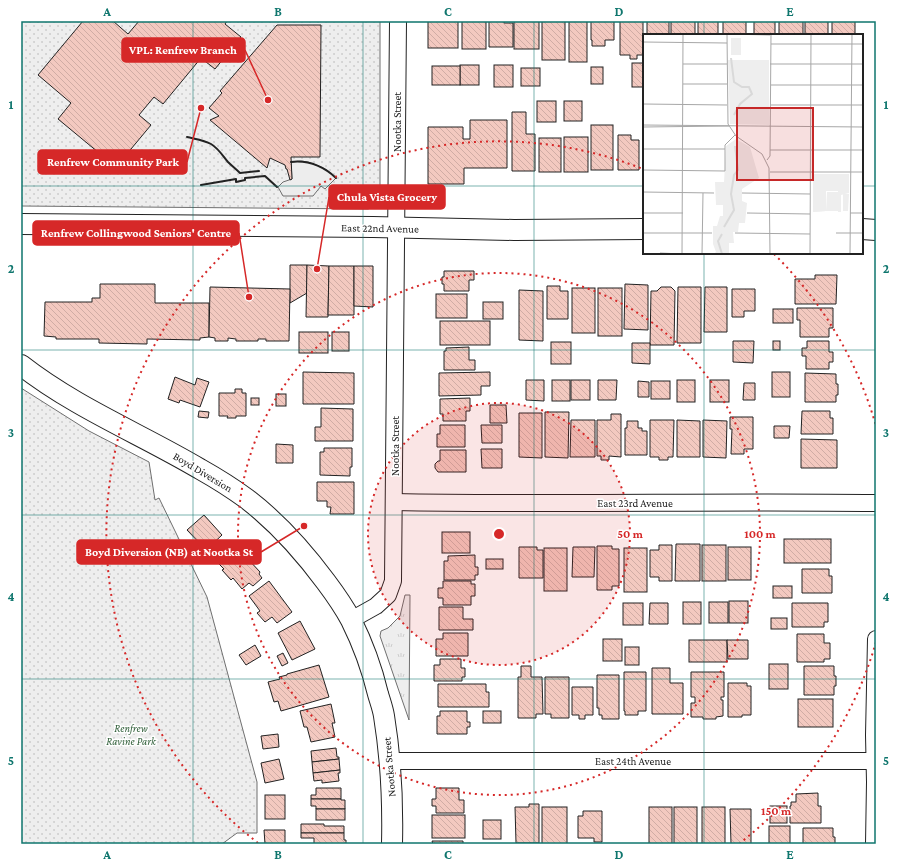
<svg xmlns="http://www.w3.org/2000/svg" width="897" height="865" font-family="'Crimson Pro',serif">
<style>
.grass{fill:url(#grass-tufts);stroke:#6f6f6f}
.park{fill:url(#park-dots);stroke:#6f6f6f}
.parking{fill:#ededed;stroke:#6f6f6f}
.building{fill:url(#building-back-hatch);stroke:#222}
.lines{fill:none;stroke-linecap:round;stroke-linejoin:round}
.minor-casing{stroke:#222;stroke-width:18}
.tertiary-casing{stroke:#222;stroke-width:22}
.minor{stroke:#fff;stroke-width:16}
.tertiary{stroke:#fff;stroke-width:20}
.wall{stroke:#222;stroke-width:2}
.grid{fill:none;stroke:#0f766e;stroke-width:1;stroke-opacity:0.55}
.ring{fill:none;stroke:#d62828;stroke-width:2;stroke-dasharray:2 4}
.labels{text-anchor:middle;stroke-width:3;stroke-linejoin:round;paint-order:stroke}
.street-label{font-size:11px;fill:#222;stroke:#fff}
.park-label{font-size:11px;font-style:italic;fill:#2f5e38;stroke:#fff}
.inset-river{fill:none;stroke:#d9d9d9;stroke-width:2}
.inset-road{fill:none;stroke:#a7a7a7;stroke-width:1}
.view{fill:#c62828;fill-opacity:0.15;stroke:#c62828;stroke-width:2}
.inset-edge{fill:none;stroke:#222;stroke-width:2}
.centre{fill:#d62828;stroke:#fff;stroke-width:2}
.ring-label{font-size:12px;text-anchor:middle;font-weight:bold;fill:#d62828;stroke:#fff;stroke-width:3;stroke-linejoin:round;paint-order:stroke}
.leader{fill:none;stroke:#d62828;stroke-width:1.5}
.callout-dot{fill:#d62828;stroke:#fff;stroke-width:1.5}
.callout{fill:#d62828;stroke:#d62828;stroke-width:1.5}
.callout-label{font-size:12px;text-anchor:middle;font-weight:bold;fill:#fff}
.neatline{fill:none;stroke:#0f766e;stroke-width:1.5}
.grid-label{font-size:13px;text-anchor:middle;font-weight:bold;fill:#0f766e}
</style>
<defs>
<pattern id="grass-tufts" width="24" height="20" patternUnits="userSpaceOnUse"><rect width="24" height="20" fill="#eee"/><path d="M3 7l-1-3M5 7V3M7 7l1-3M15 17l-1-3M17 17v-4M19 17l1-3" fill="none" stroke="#ccc"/></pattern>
<pattern id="park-dots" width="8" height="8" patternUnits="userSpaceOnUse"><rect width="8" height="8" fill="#eee"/><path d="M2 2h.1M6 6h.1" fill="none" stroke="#ccc" stroke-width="1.8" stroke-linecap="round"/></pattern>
<pattern id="building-back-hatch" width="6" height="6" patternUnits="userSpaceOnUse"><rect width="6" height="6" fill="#f3c9c0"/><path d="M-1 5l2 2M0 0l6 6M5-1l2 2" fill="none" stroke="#d0aca5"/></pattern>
</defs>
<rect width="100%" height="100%" fill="#fff"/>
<path class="grass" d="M 405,595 L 410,595 L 409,720 L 380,636 L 381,631 L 388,628 L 400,616 Z"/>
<g class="park">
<path d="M 21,21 L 380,21 L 380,200 C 377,205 374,207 368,209 L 21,206 Z"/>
<path d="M 21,388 L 89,431 L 149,462 L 155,500 L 159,498 L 207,597 L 257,782 L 257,833 L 237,833 L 222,844 L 21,844 Z"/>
</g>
<path class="parking" d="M 301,161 L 308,162 L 321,167 L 327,170 L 336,178 L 325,189 L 321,186 L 313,196 L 283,196 L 278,187 L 283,182 L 292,179 L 291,162 Z"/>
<g class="building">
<path d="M 83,21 L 113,21 L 128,34 L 139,21 L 227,21 L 225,24 L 241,37 L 215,69 L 201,58 L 163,104 L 154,97 L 139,115 L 151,125 L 116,167 L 58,119 L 71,103 L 38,75 Z"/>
<rect x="428" y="21" width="30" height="27"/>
<rect x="462" y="21" width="24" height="28"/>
<path d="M 489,21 L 504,21 L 504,23 L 513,23 L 513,47 L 489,47 Z"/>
<rect x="514" y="21" width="25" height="28"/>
<rect x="542" y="21" width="23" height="39"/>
<rect x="569" y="21" width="18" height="41"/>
<path d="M 591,21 L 614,21 L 614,40 L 605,40 L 605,46 L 592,46 L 592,40 L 591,40 Z"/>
<path d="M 620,21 L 643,21 L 643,55 L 637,55 L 637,59 L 630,59 L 630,55 L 620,55 Z"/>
<rect x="647" y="21" width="22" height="14"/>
<rect x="671" y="21" width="24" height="14"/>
<rect x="698" y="21" width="20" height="14"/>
<rect x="723" y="21" width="23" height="14"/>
<rect x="754" y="21" width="21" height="14"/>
<rect x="779" y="21" width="24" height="14"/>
<rect x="805" y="21" width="23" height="14"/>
<rect x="832" y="21" width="23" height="14"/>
<path d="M 277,25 L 321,25 L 320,157 L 291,157 L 292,179 L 290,180 L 287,169 L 286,169 L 285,165 L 270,158 L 267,168 L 210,120 L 219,116 L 209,108 L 222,93 L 220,91 Z"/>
<rect x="632" y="63" width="12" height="24"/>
<rect x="460" y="65" width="19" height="20"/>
<rect x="494" y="65" width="19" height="22"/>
<rect x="432" y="66" width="28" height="19"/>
<rect x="591" y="67" width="12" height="17"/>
<rect x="521" y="68" width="19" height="18"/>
<rect x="537" y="101" width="19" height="21"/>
<rect x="564" y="101" width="18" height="20"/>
<path d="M 512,112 L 526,112 L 526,134 L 535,134 L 535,171 L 512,171 Z"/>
<path d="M 470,120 L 507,120 L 507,168 L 464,168 L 464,184 L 428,184 L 428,127 L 463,127 L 463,139 L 470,139 Z"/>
<rect x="591" y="125" width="22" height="45"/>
<path d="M 618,135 L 631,135 L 631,140 L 639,140 L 639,170 L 618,170 Z"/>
<rect x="564" y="137" width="24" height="35"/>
<rect x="539" y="138" width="22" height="34"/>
<path d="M 290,265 L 307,265 L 307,293 L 290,303 Z"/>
<path d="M 307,265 L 329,266 L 328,317 L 306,317 Z"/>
<path d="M 329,266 L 354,266 L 354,315 L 328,315 Z"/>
<path d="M 354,266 L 373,266 L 373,307 L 354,306 Z"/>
<path d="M 444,271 L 474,271 L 474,280 L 469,280 L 469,291 L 444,291 L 444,284 L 442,284 L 442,277 L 444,277 Z"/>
<path d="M 815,275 L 837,275 L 836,304 L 795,304 L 795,279 L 815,279 Z"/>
<path d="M 100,284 L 155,284 L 155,303 L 209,303 L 209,337 L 200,338 L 200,340 L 147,339 L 147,344 L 99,343 L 99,339 L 56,339 L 56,337 L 44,336 L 45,302 L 92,302 L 92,298 L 100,298 Z"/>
<path d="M 625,284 L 648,285 L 648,330 L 624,329 Z"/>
<path d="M 547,286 L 560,286 L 560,291 L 568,291 L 568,319 L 547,319 Z"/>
<path d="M 210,287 L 290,289 L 289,341 L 266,341 L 266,339 L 258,339 L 258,341 L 236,341 L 236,339 L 228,338 L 228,341 L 215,341 L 215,338 L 209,337 Z"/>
<path d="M 661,287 L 671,287 L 675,291 L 674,345 L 650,345 L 651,291 L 657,291 Z"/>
<path d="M 678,287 L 701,287 L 701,343 L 677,343 Z"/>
<path d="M 705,287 L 727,287 L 727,332 L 704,332 Z"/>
<rect x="572" y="288" width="23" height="45"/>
<rect x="598" y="288" width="24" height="48"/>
<path d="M 732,289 L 755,289 L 755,311 L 744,311 L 744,317 L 732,317 Z"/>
<path d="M 519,290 L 543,291 L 543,341 L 519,340 Z"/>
<rect x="436" y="294" width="31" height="24"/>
<rect x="483" y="302" width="20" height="17"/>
<path d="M 797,308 L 833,308 L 833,328 L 829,328 L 829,337 L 800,337 L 800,320 L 797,320 Z"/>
<rect x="773" y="309" width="20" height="14"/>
<rect x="440" y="321" width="50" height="24"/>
<rect x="299" y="332" width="29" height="21"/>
<rect x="332" y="332" width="17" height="19"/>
<path d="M 733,341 L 754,341 L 753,363 L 733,362 Z"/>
<rect x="773" y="341" width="7" height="9"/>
<path d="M 807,341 L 829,341 L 829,352 L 833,352 L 833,362 L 829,362 L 829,369 L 806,369 L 806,356 L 802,356 L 802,348 L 807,348 Z"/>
<rect x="551" y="342" width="20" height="22"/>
<path d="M 632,343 L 650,343 L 650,364 L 632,363 Z"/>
<path d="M 469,347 L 469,360 L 475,360 L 475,370 L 444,370 L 444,351 L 446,351 L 446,348 Z"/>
<path d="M 303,372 L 354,373 L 354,404 L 303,404 Z"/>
<path d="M 490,372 L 490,386 L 481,386 L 481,395 L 439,396 L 439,373 Z"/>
<rect x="772" y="372" width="18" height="25"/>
<path d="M 805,373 L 836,374 L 836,384 L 838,384 L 838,395 L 836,395 L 836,402 L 805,402 Z"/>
<path d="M 175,377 L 195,385 L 197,378 L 209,382 L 200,407 L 180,400 L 179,403 L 168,399 Z"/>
<path d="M 526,380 L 544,380 L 544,401 L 526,400 Z"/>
<rect x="552" y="380" width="18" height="21"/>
<rect x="571" y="380" width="19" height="20"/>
<path d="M 598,380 L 617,380 L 616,400 L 598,400 Z"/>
<rect x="677" y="380" width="18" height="22"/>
<rect x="710" y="380" width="19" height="22"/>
<path d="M 638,381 L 649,382 L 649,397 L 638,397 Z"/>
<rect x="651" y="381" width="19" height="18"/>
<path d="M 744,383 L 755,383 L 755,400 L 743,400 Z"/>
<path d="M 235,389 L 242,389 L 242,393 L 246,393 L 246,416 L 236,416 L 236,418 L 227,418 L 228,416 L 219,416 L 219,393 L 235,393 Z"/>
<rect x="276" y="394" width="10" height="12"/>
<rect x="251" y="398" width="8" height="7"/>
<path d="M 470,398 L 470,411 L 466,411 L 466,421 L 443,421 L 443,414 L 440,414 L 440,399 Z"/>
<path d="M 490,405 L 506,405 L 507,423 L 490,423 Z"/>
<path d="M 321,408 L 353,409 L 353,441 L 315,441 L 315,427 L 321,427 Z"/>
<path d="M 199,411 L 209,412 L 208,418 L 198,417 Z"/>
<path d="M 802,411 L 830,411 L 830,418 L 833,418 L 833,434 L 801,434 Z"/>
<path d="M 545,412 L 569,412 L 568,458 L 545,457 Z"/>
<path d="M 519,413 L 542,413 L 542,458 L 519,457 Z"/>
<path d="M 611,414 L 621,414 L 621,457 L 609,456 L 609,460 L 601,460 L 601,456 L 597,456 L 597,420 L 611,420 Z"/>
<path d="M 730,417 L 753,417 L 753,449 L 744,449 L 744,454 L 731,454 L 732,429 L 730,429 Z"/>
<path d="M 571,420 L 595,420 L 595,457 L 570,457 Z"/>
<path d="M 650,420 L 674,420 L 673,457 L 668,457 L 668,460 L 659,460 L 659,457 L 650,457 Z"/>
<path d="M 677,420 L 700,421 L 700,457 L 677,457 Z"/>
<path d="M 703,420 L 727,421 L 726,458 L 703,457 Z"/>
<path d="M 627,421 L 638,421 L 638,428 L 642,428 L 642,431 L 647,431 L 647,455 L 625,455 L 625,428 L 627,428 Z"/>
<path d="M 440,425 L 465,425 L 465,447 L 437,447 L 437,434 L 440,434 Z"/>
<path d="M 481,425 L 502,425 L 502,443 L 482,443 Z"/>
<path d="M 774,426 L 790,426 L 789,438 L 774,438 Z"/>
<path d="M 801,439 L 837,440 L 837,468 L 801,468 Z"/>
<path d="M 276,444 L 293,445 L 293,463 L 276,463 Z"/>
<path d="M 324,448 L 352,448 L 352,467 L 350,467 L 350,476 L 320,475 L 320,452 L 324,452 Z"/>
<path d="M 481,449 L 502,449 L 502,468 L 482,468 Z"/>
<path d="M 440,450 L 466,450 L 466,472 L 438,472 L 435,468 L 435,464 L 438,461 L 440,461 Z"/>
<path d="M 317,482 L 354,482 L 354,514 L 330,514 L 331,507 L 327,507 L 327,501 L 317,501 Z"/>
<path d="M 204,515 L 222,535 L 206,550 L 187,530 Z"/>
<rect x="442" y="532" width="28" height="21"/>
<rect x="784" y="539" width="47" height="24"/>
<path d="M 676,544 L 700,544 L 700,581 L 675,581 Z"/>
<path d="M 659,545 L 672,545 L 672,581 L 659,581 L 659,577 L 650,577 L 650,550 L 659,550 Z"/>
<rect x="702" y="545" width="24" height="36"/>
<path d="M 236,546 L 260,572 L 259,574 L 262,578 L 253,586 L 249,583 L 242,589 L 233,578 L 231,580 L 222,570 L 224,569 L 218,563 Z"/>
<path d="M 597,546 L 612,546 L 612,549 L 619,549 L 619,586 L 612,586 L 612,590 L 597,590 Z"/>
<path d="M 519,547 L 537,547 L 537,550 L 543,550 L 543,578 L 519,578 Z"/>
<path d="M 573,547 L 595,547 L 594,577 L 572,577 Z"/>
<rect x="728" y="547" width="23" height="33"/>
<rect x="544" y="548" width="23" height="43"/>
<rect x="624" y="548" width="23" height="44"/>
<path d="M 475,555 L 475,567 L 478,567 L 478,575 L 475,575 L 475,580 L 444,580 L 444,561 L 448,561 L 448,556 Z"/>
<rect x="486" y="559" width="17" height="10"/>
<path d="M 802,569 L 829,569 L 829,576 L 832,576 L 832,593 L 802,593 Z"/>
<path d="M 269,581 L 292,612 L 277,623 L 272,617 L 265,622 L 257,613 L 260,611 L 249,596 Z"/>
<path d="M 443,581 L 471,581 L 471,584 L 475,584 L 475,596 L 471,596 L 471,605 L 443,605 L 443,598 L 438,598 L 438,588 L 443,588 Z"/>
<rect x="773" y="586" width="19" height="12"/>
<rect x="729" y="601" width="19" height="22"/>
<rect x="683" y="602" width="18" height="22"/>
<rect x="709" y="602" width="19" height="21"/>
<rect x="623" y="603" width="20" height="22"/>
<path d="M 650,603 L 668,603 L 668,624 L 649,624 Z"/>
<path d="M 792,603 L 828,603 L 828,622 L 824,622 L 824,627 L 792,627 Z"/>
<path d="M 439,607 L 463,607 L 463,619 L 473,619 L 473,630 L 439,630 Z"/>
<rect x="771" y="618" width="16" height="11"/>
<path d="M 300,621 L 315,649 L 292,660 L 278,633 Z"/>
<path d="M 443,633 L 468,633 L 468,656 L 436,656 L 436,639 L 443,639 Z"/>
<path d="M 797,634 L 824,634 L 824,643 L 830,643 L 830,659 L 824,659 L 824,662 L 797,662 Z"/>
<rect x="603" y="639" width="19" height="22"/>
<rect x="689" y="640" width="38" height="22"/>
<path d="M 727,640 L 748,640 L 748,659 L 728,659 Z"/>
<path d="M 255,645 L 261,656 L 246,665 L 239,655 Z"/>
<rect x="625" y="647" width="14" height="18"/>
<path d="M 283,653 L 288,663 L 282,666 L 277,656 Z"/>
<path d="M 440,659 L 461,659 L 461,668 L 465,668 L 465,677 L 462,677 L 462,681 L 434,681 L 434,665 L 440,665 Z"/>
<rect x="769" y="664" width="19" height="25"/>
<path d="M 319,665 L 329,697 L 281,711 L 278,701 L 274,702 L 268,682 L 280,679 L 279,677 L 287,675 L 287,674 Z"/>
<path d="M 521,666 L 531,666 L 531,677 L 542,677 L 543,714 L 536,714 L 536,718 L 518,718 L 518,677 L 521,677 Z"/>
<path d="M 804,666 L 834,666 L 834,676 L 836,676 L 836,686 L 834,686 L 834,695 L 804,695 Z"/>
<path d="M 652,668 L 670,668 L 670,683 L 683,683 L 683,714 L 652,714 Z"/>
<path d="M 624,672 L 646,672 L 646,711 L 638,711 L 638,715 L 625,715 L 625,711 L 624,711 Z"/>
<path d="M 691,672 L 724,672 L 724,697 L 721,697 L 721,700 L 723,700 L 723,716 L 716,717 L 716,719 L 703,719 L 703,717 L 691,717 L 691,703 L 695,703 L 695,697 L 691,697 Z"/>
<path d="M 597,675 L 619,675 L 619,719 L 602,719 L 602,715 L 599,715 L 599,708 L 597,708 Z"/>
<path d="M 545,677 L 569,677 L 569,718 L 551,718 L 551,714 L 545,714 Z"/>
<path d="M 728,683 L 747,683 L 747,686 L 751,686 L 751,715 L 742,715 L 742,717 L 728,717 Z"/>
<path d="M 438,684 L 486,684 L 486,692 L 489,692 L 489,707 L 438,707 Z"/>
<path d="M 572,687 L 593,687 L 593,715 L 585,715 L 585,719 L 579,719 L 579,715 L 572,715 Z"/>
<rect x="798" y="699" width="35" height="28"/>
<path d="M 331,704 L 335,723 L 332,723 L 335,737 L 311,742 L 307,727 L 304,727 L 300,711 Z"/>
<path d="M 440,711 L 467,711 L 467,722 L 470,722 L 470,727 L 467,727 L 467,734 L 437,734 L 437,716 L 440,716 Z"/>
<rect x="483" y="711" width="18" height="12"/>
<path d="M 278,734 L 279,747 L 263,749 L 261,736 Z"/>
<path d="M 336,748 L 337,757 L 339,757 L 339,759 L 312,762 L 311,751 Z"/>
<path d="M 279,759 L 284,779 L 265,783 L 261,763 Z"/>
<path d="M 339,759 L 340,770 L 313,773 L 312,762 Z"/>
<path d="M 340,770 L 340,773 L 338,773 L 339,781 L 322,783 L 322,780 L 314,781 L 313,773 Z"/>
<path d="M 316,788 L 341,788 L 341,799 L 311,799 L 311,795 L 316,795 Z"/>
<path d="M 436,788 L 459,788 L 459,800 L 464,800 L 464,813 L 436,813 L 436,806 L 432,806 L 432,799 L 436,799 Z"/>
<path d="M 818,793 L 818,806 L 821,806 L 821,823 L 790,823 L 790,806 L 791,806 L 791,802 L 796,802 L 796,794 Z"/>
<rect x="265" y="795" width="20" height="24"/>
<path d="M 311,799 L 341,799 L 341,800 L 345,800 L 345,809 L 316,809 L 316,806 L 311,806 Z"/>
<path d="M 529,804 L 539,804 L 539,843 L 516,843 L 515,807 L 529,807 Z"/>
<rect x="770" y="806" width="17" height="17"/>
<rect x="542" y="807" width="25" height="37"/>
<rect x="649" y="807" width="23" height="37"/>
<rect x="674" y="807" width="23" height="37"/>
<rect x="702" y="807" width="23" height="37"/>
<rect x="316" y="809" width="29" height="11"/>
<path d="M 730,809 L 751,809 L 751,844 L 731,844 Z"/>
<path d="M 583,811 L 602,811 L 602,842 L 594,842 L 594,838 L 578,838 L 578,816 L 583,816 Z"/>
<rect x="432" y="815" width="33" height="23"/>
<rect x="483" y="820" width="18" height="19"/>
<path d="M 301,824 L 324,824 L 324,826 L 344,826 L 344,833 L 301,833 Z"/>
<rect x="769" y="826" width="21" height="18"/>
<path d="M 803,828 L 833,828 L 833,837 L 835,837 L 835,844 L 803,844 Z"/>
<path d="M 264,830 L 285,830 L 285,844 L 265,844 Z"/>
<path d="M 301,833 L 344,833 L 344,840 L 346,840 L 346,844 L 314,844 L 314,838 L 301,838 Z"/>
<path d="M 432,841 L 463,841 L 463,844 L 433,844 Z"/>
</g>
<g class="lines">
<g class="minor-casing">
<g id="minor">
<path d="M 394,502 C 555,505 715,501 876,503"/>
<path d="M 351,620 L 376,606 L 388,595 L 393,581 L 398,21"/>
<path d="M 390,761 L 876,761"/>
<path d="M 874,844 L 875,782 L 874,735 L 876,639"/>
</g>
</g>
<g class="tertiary-casing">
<g id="tertiary">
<path d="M 21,224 L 373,227 L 514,230 L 644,229"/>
<path d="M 862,229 L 876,230"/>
<path d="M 21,365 C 76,408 141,434 200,469 C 216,478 232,488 247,499 C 277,522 303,551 326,582 C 335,594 344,607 351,620 C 363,644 372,669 378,694 C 380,701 383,709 384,716 C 391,759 393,801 392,844"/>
</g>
</g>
<use href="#minor" class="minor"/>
<use href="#tertiary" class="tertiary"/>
<g class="wall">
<path d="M 187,137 C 195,139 204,140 211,144 C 218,148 223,156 228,162 C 232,166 236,169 240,173 L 259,171"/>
<path d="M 291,162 C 308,160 323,166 336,178"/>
<path d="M 201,185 L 236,179 L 236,182 L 245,180 L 245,178 L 265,176 L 277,187"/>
</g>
</g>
<path class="grid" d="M 193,21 L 193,844M 363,21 L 363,844M 534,21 L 534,844M 704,21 L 704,35M 21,186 L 644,186M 862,186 L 876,186M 704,253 L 704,844M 21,350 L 876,350M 21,515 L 876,515M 21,679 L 876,679"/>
<circle cx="499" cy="534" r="131" fill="#d62828" fill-opacity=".12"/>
<g class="ring">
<circle cx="499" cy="534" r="131"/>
<circle cx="499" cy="534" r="261"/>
<path d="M876 642A392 392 0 0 1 740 843M258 843A392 392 0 0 1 643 169M774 254A392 392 0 0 1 876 426"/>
</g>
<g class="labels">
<g class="street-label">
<text transform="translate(397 122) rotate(-90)" y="4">Nootka Street</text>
<text transform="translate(380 228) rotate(1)" y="4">East 22nd Avenue</text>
<text transform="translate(395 446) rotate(-90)" y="4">Nootka Street</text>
<text transform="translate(203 472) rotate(31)" y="4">Boyd Diversion</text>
<text x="635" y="507">East 23rd Avenue</text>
<text x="633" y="765">East 24th Avenue</text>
<text transform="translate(389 767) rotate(-95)" y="4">Nootka Street</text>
</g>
<g class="park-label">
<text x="131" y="732">Renfrew<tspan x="131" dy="13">Ravine Park</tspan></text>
</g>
</g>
<g transform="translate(643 34)">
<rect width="220" height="220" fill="#fff"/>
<path d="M 170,140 L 206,140 L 206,159 L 198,161 L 198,178 L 195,178 L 195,157 L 183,157 L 183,177 L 170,178 Z" fill="#eee"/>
<path d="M 85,26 L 126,26 L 126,91 L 87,90 ZM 93,105 L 107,113 L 116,144 L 99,155 L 99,167 L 104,169 L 102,189 L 96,189 L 95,198 L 90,198 L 91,209 L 86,209 L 86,220 L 71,220 L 73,218 L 70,210 L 70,192 L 74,192 L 77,182 L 80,182 L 80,171 L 73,171 L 72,148 L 81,148 L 83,112 Z" fill="#eee"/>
<path d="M 88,4 L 98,4 L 98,21 L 88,21 ZM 111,28 L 124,28 L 124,50 L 111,51 ZM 176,143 L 196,143 L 196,156 L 176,156 ZM 171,158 L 183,158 L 183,177 L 170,178 ZM 184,158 L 195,158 L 195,177 L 183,177 ZM 200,160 L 206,160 L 205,177 L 200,177 Z" fill="#eee"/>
<path class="inset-river" d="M 88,24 L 91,48 L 99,53 L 106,53 L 109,60 L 97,70 L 91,81M 81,193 L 91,176 L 88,160 L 91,141 L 95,136 L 92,112M 79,220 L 75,207 L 79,200"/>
<path class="inset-road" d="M 84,0 L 85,90 L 93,102 L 119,120 L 126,134 L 127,220M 85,0 L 127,1M 0,8 L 84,9M 128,10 L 220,10M 40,30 L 84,30M 127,30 L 220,30M 40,50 L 84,50M 128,51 L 220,51M 0,70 L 84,71M 128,71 L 220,71M 0,91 L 220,93M 0,93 L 86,92M 0,115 L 82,115M 127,116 L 220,116M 124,126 L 127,122 L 128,0M 0,136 L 82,137 L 82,111 L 92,101M 127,138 L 220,138M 0,158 L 71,159M 99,159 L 167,160M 0,179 L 40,179M 104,179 L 167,180M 207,179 L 220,179M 0,199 L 69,199M 92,199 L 167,200M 193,199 L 220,199M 17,219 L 39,220M 39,220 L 40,0M 59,220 L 60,159M 88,220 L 119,220M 167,220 L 168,0M 207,220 L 209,0"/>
<path class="view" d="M 94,74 L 170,74 L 170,146 L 94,146 Z"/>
<rect width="220" height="220" class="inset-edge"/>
</g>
<circle cx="499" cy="534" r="6" class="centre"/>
<g class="ring-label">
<text x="630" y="538">50 m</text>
<text x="760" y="538">100 m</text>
<text x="776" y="815">150 m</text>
</g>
<path class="leader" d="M268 100L245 50M201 108L187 162M317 269L329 197M249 297L239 233M304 526L261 552"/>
<g class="callout-dot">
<circle cx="268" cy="100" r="4"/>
<circle cx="201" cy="108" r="4"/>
<circle cx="317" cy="269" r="4"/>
<circle cx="249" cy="297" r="4"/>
<circle cx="304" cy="526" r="4"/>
</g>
<g class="callout">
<rect x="122" y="38" width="123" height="24" rx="4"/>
<rect x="38" y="150" width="149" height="24" rx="4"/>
<rect x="329" y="185" width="116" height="24" rx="4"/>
<rect x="33" y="221" width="206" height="24" rx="4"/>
<rect x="77" y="540" width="184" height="24" rx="4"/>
</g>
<g class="callout-label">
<text x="183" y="54">VPL: Renfrew Branch</text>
<text x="113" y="166">Renfrew Community Park</text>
<text x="387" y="201">Chula Vista Grocery</text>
<text x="136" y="237">Renfrew Collingwood Seniors' Centre</text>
<text x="169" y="556">Boyd Diversion (NB) at Nootka St</text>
</g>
<rect width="897" height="865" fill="none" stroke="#ffffff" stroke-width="44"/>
<rect x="22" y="22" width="853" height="821" class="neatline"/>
<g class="grid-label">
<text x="107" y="16">A</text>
<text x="278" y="16">B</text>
<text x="448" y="16">C</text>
<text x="619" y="16">D</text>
<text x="790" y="16">E</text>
<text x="11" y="109">1</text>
<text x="886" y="109">1</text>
<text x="11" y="273">2</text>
<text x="886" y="273">2</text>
<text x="11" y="437">3</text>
<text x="886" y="437">3</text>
<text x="11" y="601">4</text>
<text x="886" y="601">4</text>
<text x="11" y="765">5</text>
<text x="886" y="765">5</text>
<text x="107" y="859">A</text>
<text x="278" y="859">B</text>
<text x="448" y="859">C</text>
<text x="619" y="859">D</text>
<text x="790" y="859">E</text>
</g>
</svg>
